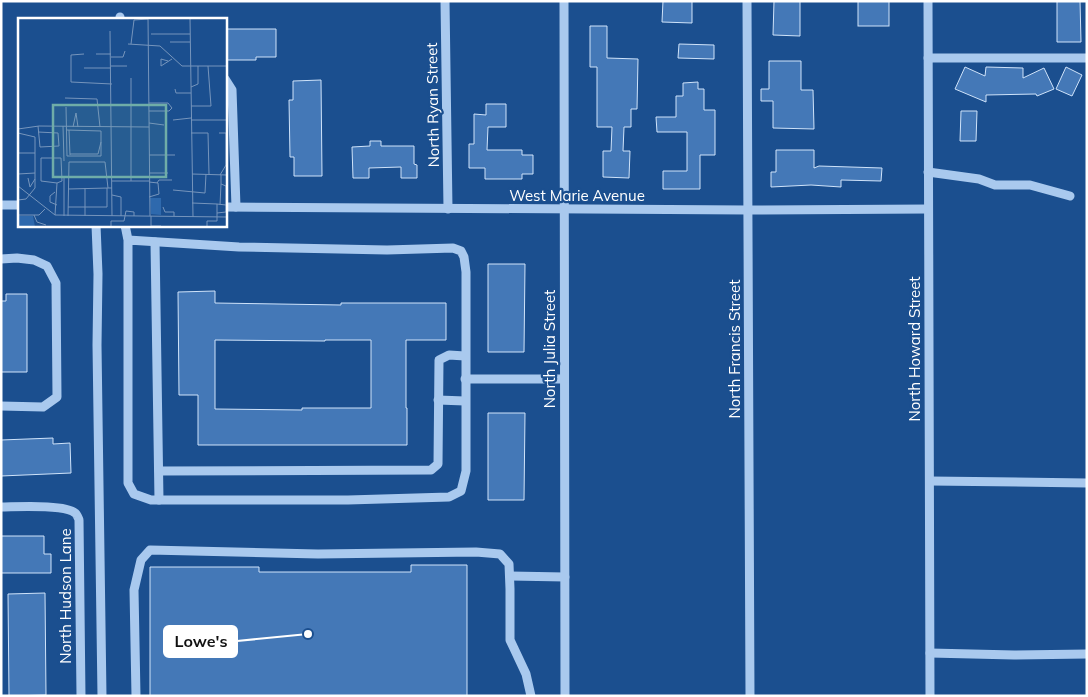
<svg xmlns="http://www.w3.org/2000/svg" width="1088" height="697" font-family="Mulish,sans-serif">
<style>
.building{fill:#4478b7;stroke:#cfe3fa;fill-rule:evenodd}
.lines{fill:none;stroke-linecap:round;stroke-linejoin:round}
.minor{stroke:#a9c9ee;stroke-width:9}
.labels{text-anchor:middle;stroke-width:4.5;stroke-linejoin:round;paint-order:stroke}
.street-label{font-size:15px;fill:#fff;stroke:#1b4f8f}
.inset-road{fill:none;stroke:#7695bc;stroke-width:1}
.view{fill:#6fada8;fill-opacity:0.15;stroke:#6fada8;stroke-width:2.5}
.inset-edge{fill:none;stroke:#fff;stroke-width:2.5}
.leader{fill:none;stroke:#fff;stroke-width:2}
.callout-dot{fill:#fff;stroke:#1b4f8f;stroke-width:2}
.callout{fill:#fff;stroke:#fff;stroke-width:2}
.callout-label{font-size:16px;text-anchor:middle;font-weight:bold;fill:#111}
</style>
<rect width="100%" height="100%" fill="#1b4f8f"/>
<g class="building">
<path d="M 663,1 L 692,1 L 692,23 L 662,22 Z"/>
<path d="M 774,1 L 800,1 L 800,36 L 773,35 Z"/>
<rect x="858" y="1" width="31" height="25"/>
<path d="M 1057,1 L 1080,1 L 1081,42 L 1057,42 Z"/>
<path d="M 590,26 L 607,26 L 607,58 L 638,59 L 637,109 L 631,109 L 631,127 L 624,127 L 623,151 L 630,151 L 629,178 L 603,177 L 603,151 L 611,151 L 612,127 L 597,127 L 597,67 L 590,67 Z"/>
<path d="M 225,29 L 276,29 L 276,57 L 256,57 L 256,60 L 225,60 Z"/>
<path d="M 679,44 L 714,45 L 714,59 L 678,58 Z"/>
<path d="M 769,61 L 801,61 L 801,90 L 813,90 L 814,129 L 773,128 L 773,101 L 761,101 L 761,89 L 769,89 Z"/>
<path d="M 965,67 L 985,76 L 986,67 L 1023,68 L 1023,78 L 1044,68 L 1054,89 L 1037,96 L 1036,94 L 986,95 L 986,102 L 955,89 Z"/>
<path d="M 1066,67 L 1082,75 L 1072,96 L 1056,89 Z"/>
<path d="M 321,80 L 322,176 L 294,176 L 294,157 L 290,157 L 289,100 L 293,100 L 293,81 Z"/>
<path d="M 698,82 L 698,89 L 704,89 L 704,110 L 715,110 L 715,155 L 700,155 L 700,189 L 663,189 L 663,171 L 687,171 L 687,132 L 657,132 L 656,117 L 676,117 L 676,96 L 683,96 L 683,83 Z"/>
<path d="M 486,104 L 506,104 L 506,127 L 488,127 L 487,150 L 522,150 L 522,155 L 533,155 L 533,174 L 522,174 L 522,179 L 485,179 L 485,168 L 469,168 L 469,144 L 474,144 L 474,114 L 486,115 Z"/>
<path d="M 961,111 L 977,111 L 976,141 L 960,141 Z"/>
<path d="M 370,141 L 381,141 L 381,146 L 414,146 L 414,164 L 417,165 L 417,178 L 401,178 L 401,167 L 369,168 L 369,178 L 353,178 L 352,147 L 370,146 Z"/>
<path d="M 776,150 L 814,150 L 814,168 L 819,166 L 882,168 L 881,181 L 841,180 L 841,187 L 811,185 L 771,187 L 771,172 L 776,172 Z"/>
<path d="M 488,264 L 525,264 L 524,352 L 488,352 Z"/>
<path d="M 215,291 L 215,303 L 341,305 L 341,303 L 446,303 L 446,340 L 406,340 L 406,408 L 407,408 L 407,445 L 198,445 L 198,395 L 179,395 L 178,292 ZM 215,340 L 325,341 L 325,340 L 371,340 L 371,408 L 302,408 L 302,410 L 215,409 Z"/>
<path d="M 6,294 L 27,294 L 27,372 L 1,372 L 1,301 L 6,301 Z"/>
<path d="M 488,413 L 525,413 L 524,500 L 488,500 Z"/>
<path d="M 53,438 L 53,444 L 70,443 L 71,473 L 1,476 L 1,440 Z"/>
<path d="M 1,536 L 44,536 L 44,554 L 51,554 L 51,573 L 1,573 Z"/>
<path d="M 411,565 L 467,565 L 467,696 L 150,696 L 150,567 L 259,567 L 259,572 L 411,572 Z"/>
<path d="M 45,593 L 46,695 L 9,696 L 8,594 Z"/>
</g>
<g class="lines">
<g class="minor">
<path d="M 445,1 L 448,209"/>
<path d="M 564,1 L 565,696"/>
<path d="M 747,1 L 750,696"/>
<path d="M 928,1 L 930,696"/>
<path d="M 120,17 L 120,19"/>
<path d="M 928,58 L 1087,58"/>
<path d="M 225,79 L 232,90 L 236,207"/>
<path d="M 928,172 L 979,179 L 995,185 L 1030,185 L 1070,196"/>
<path d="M 1,205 L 19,205"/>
<path d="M 225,207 L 748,210 L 928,209"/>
<path d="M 96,225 L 98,274 L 97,345 L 102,696"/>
<path d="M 125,225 L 128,240 L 128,483 L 134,494 L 151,500 L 348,500 L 449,497 L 461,491 L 466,471 L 466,272 L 464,257 L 461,251 L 453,248 L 387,250 L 239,247 L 128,240"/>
<path d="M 155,242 L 159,500"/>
<path d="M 1,259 L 17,258 L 34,260 L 47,266 L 56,283 L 57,397 L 43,407 L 1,406"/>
<path d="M 465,379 L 564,379"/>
<path d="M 438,400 L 465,401"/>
<path d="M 159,471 L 431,470 L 438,464 L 439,360 L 449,355 L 465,356"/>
<path d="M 930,481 L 1087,483"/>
<path d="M 1,507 C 16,507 65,504 75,513 C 76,513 79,519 79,520 L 81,696"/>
<path d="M 510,576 L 565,577"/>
<path d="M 930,653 L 1014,655 L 1087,654"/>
<path d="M 136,696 L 134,590 L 141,560 L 150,550 L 318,554 L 476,552 L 500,554 L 509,564 L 510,589 L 510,640 L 526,674 L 531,696"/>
</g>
</g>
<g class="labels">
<g class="street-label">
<text transform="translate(433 105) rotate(-91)" y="5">North Ryan Street</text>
<text x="577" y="201">West Marie Avenue</text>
<text transform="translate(550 349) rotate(-90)" y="5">North Julia Street</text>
<text transform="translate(735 349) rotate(-90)" y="5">North Francis Street</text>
<text transform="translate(915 349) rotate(-90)" y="5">North Howard Street</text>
<text transform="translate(66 596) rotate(-90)" y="5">North Hudson Lane</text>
</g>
</g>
<g transform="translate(18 18)">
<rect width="209" height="209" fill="#1b4f8f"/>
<path d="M 132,180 L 143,180 L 143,197 L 133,196 ZM 0,198 L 15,198 L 17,209 L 0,208 Z" fill="#2e69ad"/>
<path class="inset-road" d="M 130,0 L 132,198M 133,0 L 172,0 L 175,199M 92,13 L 94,198M 133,16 L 172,16M 152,24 L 172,24M 110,26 L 142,28 L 164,48 L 209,48M 113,26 L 116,2 L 130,1M 66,36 L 53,37 L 53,64 L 94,66M 78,36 L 93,36M 93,39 L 105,39 L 107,33M 150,43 L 143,41 L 143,48 L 154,41M 93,48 L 109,48M 66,50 L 93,50M 113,60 L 113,163M 173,69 L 180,66 L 180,48M 157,71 L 158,75 L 173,75M 47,80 L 79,81 L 82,109M 131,85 L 150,85 L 154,90 L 151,93 L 131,93M 173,88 L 193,88 L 190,48M 48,89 L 49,138 L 83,138 L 83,113 L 49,112M 155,102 L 173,100M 173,102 L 209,102M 131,105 L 146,107M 20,108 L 22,129 L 41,128 L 40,115 L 20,114M 45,108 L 46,143M 55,109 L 58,95 L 60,109M 0,111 L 21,108 L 131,109M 51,112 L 52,137M 0,115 L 17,119 L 17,170 L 8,181 L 0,182M 173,115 L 190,115 L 191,156M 201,115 L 208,115 L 208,147 L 202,157M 0,135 L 17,135M 52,136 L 80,136 L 83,124M 131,137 L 157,137M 131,155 L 150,155M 0,156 L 17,155M 174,156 L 209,157M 10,160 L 12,169 L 17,161M 46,160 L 46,198M 94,163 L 131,163M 131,164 L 140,165 L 141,176 L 131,179M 139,165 L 141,162 L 154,162M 0,168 L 37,197 L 209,199M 67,170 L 67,198M 50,171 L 90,170M 155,172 L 187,175 L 188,156M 37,174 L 32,178 L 32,184 L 39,187M 94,177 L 103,179 L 103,198M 174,185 L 199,186M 202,187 L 203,166M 50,189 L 89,189 L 89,170M 145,189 L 147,194 L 156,194 L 156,198M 199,195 L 208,194 L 208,187M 0,197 L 21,197 L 27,191M 16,197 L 19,204 L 28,207M 37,197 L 39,165 L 23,163 L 23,140 L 43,140 L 44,163 L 39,165M 50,198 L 51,144 L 87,144 L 90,170 L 94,170M 133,198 L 133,208 L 143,208M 93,209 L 93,203 L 106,203 L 108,193 L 116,194 L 116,198M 189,209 L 189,203 L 199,203 L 199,186 L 208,187 L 208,168 L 203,166 L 203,157"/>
<path class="view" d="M 35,87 L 148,87 L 148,159 L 35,159 Z"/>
<rect width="209" height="209" class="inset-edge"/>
</g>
<path class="leader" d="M308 634L237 641"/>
<circle class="callout-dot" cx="308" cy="634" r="5"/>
<rect class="callout" x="164" y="626" width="73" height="31" rx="5"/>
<g class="callout-label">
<text x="201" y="647">Lowe's</text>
</g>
<rect width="1088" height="697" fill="none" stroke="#ffffff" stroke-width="5"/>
</svg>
